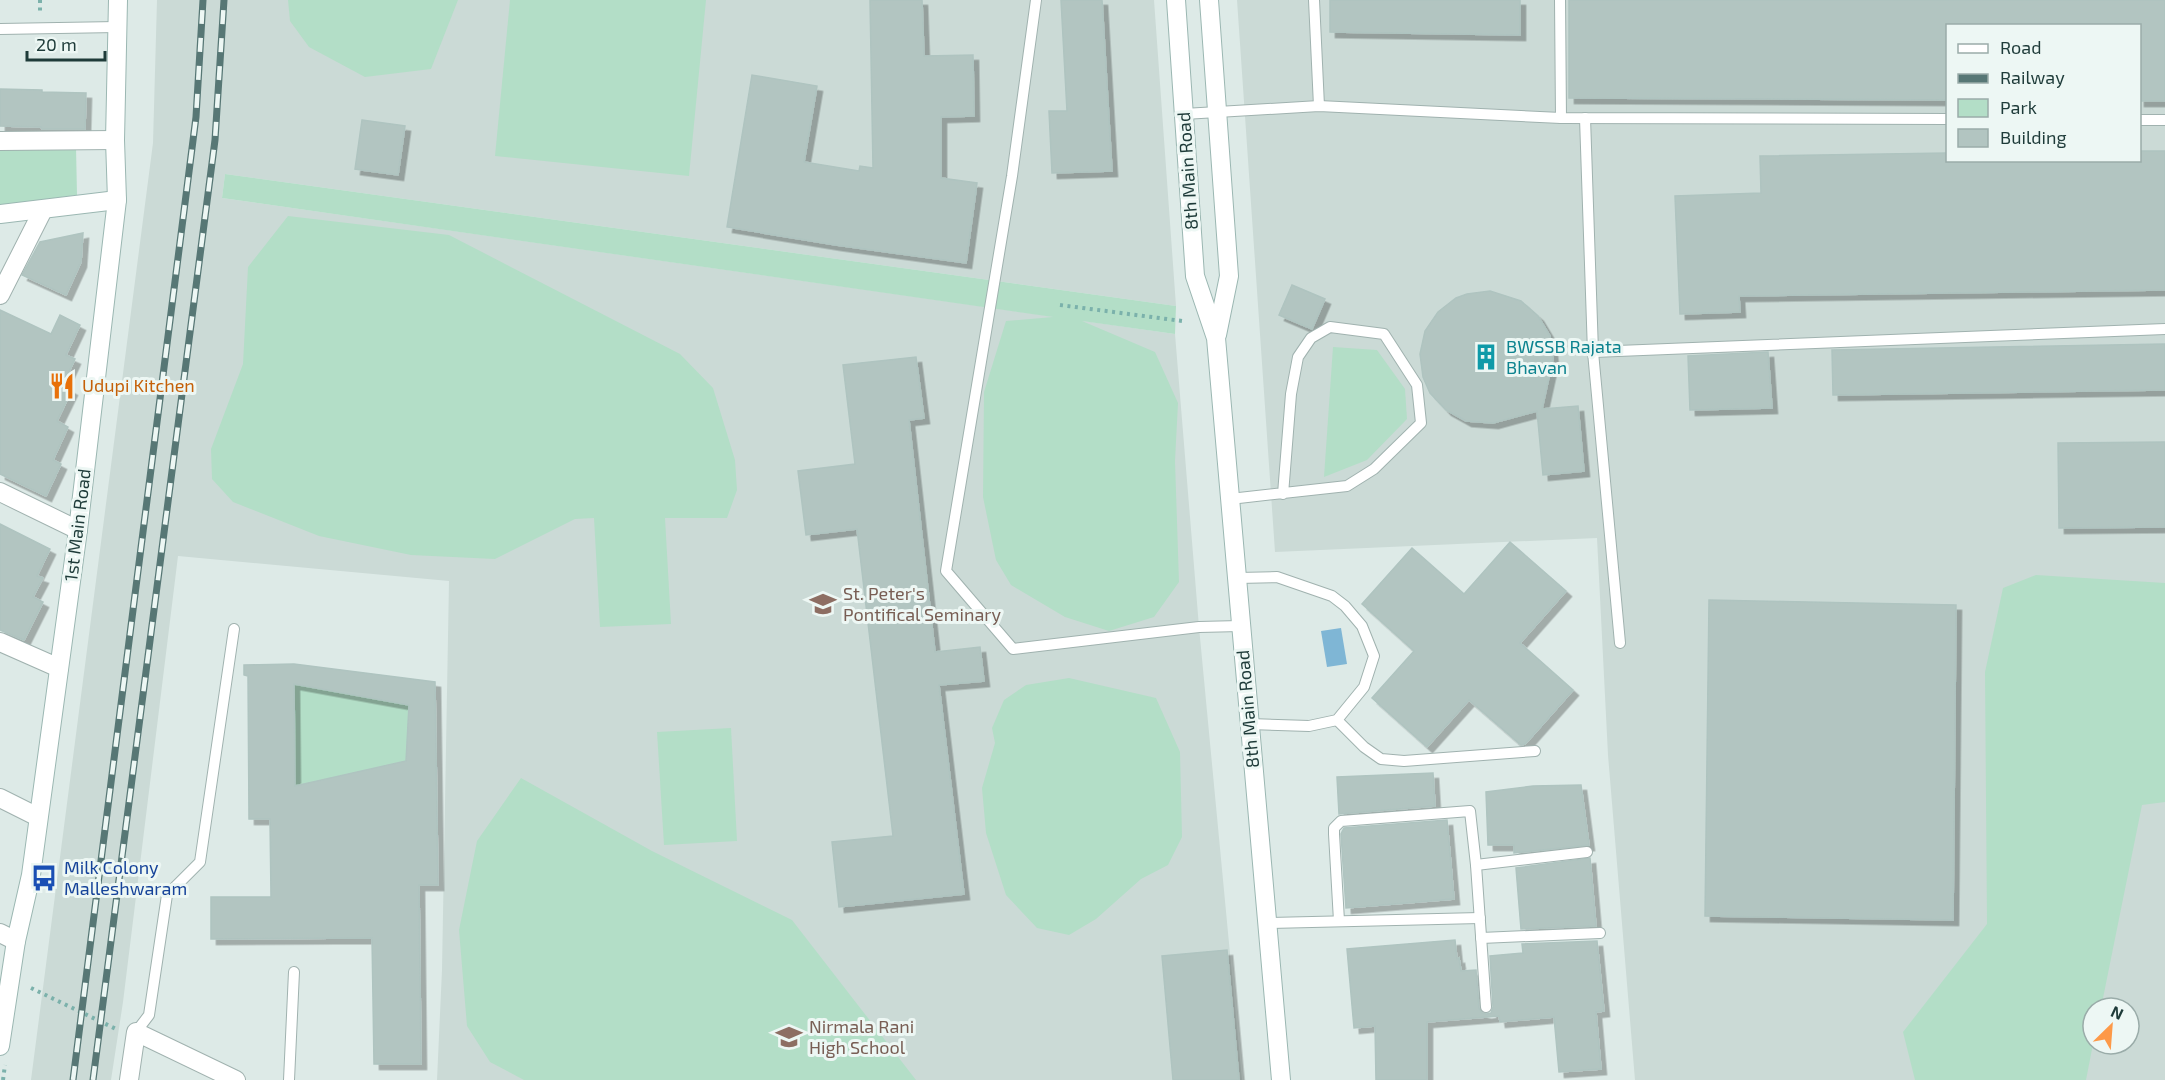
<svg xmlns="http://www.w3.org/2000/svg" width="2165" height="1080" font-family="'Exo 2',sans-serif">
<style>
.built{fill:#cbdad6;fill-rule:evenodd}
.green{fill:#b3dec7}
.water{fill:#7fb6d5}
.building{fill:#b2c5c1;stroke:#afc4c0;stroke-width:1.5;fill-rule:evenodd;filter:url(#shadow)}
.lines{fill:none;stroke-linecap:round;stroke-linejoin:round}
.lane-casing{stroke:#a0b2af;stroke-width:12}
.street-casing{stroke:#a0b2af;stroke-width:20}
.secondary-casing{stroke:#9bb7b2;stroke-width:20}
.path{stroke:#7bb1ab;stroke-width:4;stroke-dasharray:3 4.5;stroke-linecap:butt}
.lane{stroke:#fff;stroke-width:10}
.street{stroke:#fff;stroke-width:18}
.secondary{stroke:#fff;stroke-width:18}
.rail-casing{stroke:#577775;stroke-width:7}
.rail{stroke:#edf7f4;stroke-width:4.5;stroke-dasharray:14;stroke-linecap:butt}
.labels{text-anchor:middle;stroke-width:6;stroke-linejoin:round;paint-order:stroke}
.street-label{font-size:18px;fill:#1e3b39;stroke:#edf7f4}
.culture-label{font-size:18px;fill:#0d838f;stroke:#edf7f4;text-anchor:start}
.food-label{font-size:18px;fill:#c56008;stroke:#edf7f4;text-anchor:start}
.education-label{font-size:18px;fill:#785e54;stroke:#edf7f4;text-anchor:start}
.transit-label{font-size:18px;fill:#164399;stroke:#edf7f4;text-anchor:start}
</style>
<defs>
<filter id="shadow"><feDropShadow dx="5.5" dy="5.5" stdDeviation="0" flood-color="#0004"/></filter>
</defs>
<rect width="100%" height="100%" fill="#ddeae7"/>
<g class="built">
<path d="M 157,0 L 1154,0 L 1176,306 L 225,174 L 222,198 L 1175,334 L 1199,627 L 1242,1080 L 437,1080 L 442,970 L 449,581 L 178,556 L 123,1002 L 111,1080 L 31,1080 L 153,143 Z"/>
<path d="M 1237,0 L 2165,0 L 2165,1080 L 1635,1080 L 1608,755 L 1597,538 L 1275,552 ZM 1948,26 L 2140,26 L 2140,160 L 1948,160 ZM 2093,1008 L 2129,1008 L 2129,1044 L 2093,1044 Z"/>
</g>
<g class="green">
<path d="M 288,0 L 458,0 L 431,69 L 365,77 L 309,47 L 290,21 Z"/>
<path d="M 510,0 L 706,0 L 689,176 L 495,156 Z"/>
<path d="M 76,147 L 77,195 L 0,205 L 0,148 Z"/>
<path d="M 225,174 L 1176,306 L 1175,334 L 1082,321 L 1155,352 L 1178,403 L 1175,461 L 1179,582 L 1154,617 L 1109,631 L 1065,617 L 1011,585 L 996,560 L 983,497 L 984,392 L 1006,321 L 1053,317 L 222,198 Z"/>
<path d="M 288,216 L 449,235 L 680,354 L 713,388 L 735,460 L 737,490 L 727,518 L 665,518 L 671,624 L 600,627 L 594,518 L 575,519 L 495,559 L 411,555 L 319,536 L 233,502 L 212,479 L 211,449 L 243,364 L 248,267 Z"/>
<path d="M 1333,347 L 1377,350 L 1405,389 L 1407,419 L 1367,460 L 1324,477 Z"/>
<path d="M 2036,575 L 2165,583 L 2165,802 L 2142,805 L 2101,1008 L 2093,1008 L 2093,1044 L 2086,1080 L 1915,1080 L 1903,1032 L 1987,924 L 1985,672 L 2003,588 Z"/>
<path d="M 1069,678 L 1156,698 L 1180,752 L 1182,837 L 1168,865 L 1141,879 L 1096,919 L 1069,935 L 1037,928 L 1006,895 L 986,833 L 982,788 L 995,743 L 992,728 L 1004,700 L 1026,685 Z"/>
<path d="M 294,684 L 409,705 L 406,761 L 295,786 Z"/>
<path d="M 731,728 L 737,841 L 664,845 L 657,732 Z"/>
<path d="M 521,778 L 652,851 L 792,920 L 916,1080 L 524,1080 L 490,1062 L 467,1026 L 459,930 L 477,841 Z"/>
</g>
<path class="water" d="M 1341,628 L 1347,664 L 1327,667 L 1321,631 Z"/>
<g class="building">
<path d="M 870,0 L 922,0 L 924,56 L 973,55 L 974,116 L 941,117 L 941,178 L 977,183 L 966,263 L 836,245 L 727,227 L 752,75 L 817,86 L 804,162 L 859,171 L 860,166 L 873,168 Z"/>
<path d="M 1061,0 L 1102,0 L 1112,171 L 1052,173 L 1049,111 L 1067,111 Z"/>
<path d="M 1330,0 L 1520,0 L 1520,35 L 1330,32 Z"/>
<path d="M 1569,0 L 2165,0 L 2165,101 L 2139,101 L 2139,26 L 1947,26 L 1947,100 L 1569,98 Z"/>
<path d="M 0,89 L 42,90 L 42,92 L 86,93 L 85,129 L 42,129 L 41,127 L 0,126 Z"/>
<path d="M 362,120 L 405,126 L 398,175 L 355,169 Z"/>
<path d="M 2139,151 L 2165,151 L 2165,290 L 1739,296 L 1740,312 L 1680,314 L 1675,196 L 1761,193 L 1760,156 L 1947,153 L 1947,160 L 2139,160 Z"/>
<path d="M 83,233 L 81,262 L 66,295 L 22,275 L 40,242 Z"/>
<path d="M 1292,285 L 1325,299 L 1312,329 L 1279,315 Z"/>
<path d="M 1490,291 L 1521,301 L 1538,316 L 1550,336 L 1553,359 L 1542,409 L 1578,406 L 1584,471 L 1543,475 L 1537,411 L 1493,423 L 1466,421 L 1446,410 L 1430,393 L 1423,377 L 1420,354 L 1425,331 L 1438,312 L 1456,298 L 1467,294 Z"/>
<path d="M 0,310 L 51,334 L 60,315 L 80,325 L 66,355 L 75,359 L 63,385 L 72,390 L 57,421 L 68,427 L 53,460 L 61,464 L 46,496 L 0,474 Z"/>
<path d="M 2165,344 L 2165,390 L 1833,395 L 1832,350 Z"/>
<path d="M 1768,352 L 1772,408 L 1690,410 L 1688,356 Z"/>
<path d="M 916,357 L 924,418 L 909,420 L 935,652 L 980,647 L 984,681 L 939,685 L 964,894 L 839,907 L 832,842 L 893,836 L 857,529 L 806,535 L 798,471 L 855,464 L 843,365 Z"/>
<path d="M 2165,442 L 2165,527 L 2059,528 L 2058,443 Z"/>
<path d="M 0,524 L 50,549 L 37,576 L 43,578 L 33,597 L 43,602 L 24,640 L 0,630 Z"/>
<path d="M 1510,542 L 1566,591 L 1520,643 L 1573,690 L 1525,744 L 1521,745 L 1469,700 L 1427,747 L 1372,698 L 1414,651 L 1362,604 L 1412,548 L 1464,594 Z"/>
<path d="M 1709,600 L 1956,605 L 1953,920 L 1705,916 Z"/>
<path d="M 294,664 L 435,682 L 438,885 L 419,885 L 421,1064 L 374,1064 L 372,938 L 211,939 L 211,897 L 271,897 L 270,819 L 249,819 L 248,676 L 244,675 L 244,665 ZM 294,684 L 409,705 L 406,761 L 295,786 Z"/>
<path d="M 1433,773 L 1435,806 L 1339,814 L 1337,777 Z"/>
<path d="M 1581,785 L 1589,845 L 1514,853 L 1514,845 L 1488,845 L 1486,792 L 1533,786 Z"/>
<path d="M 1447,820 L 1454,899 L 1346,908 L 1341,834 L 1344,828 Z"/>
<path d="M 1590,858 L 1596,926 L 1521,929 L 1516,868 Z"/>
<path d="M 1455,940 L 1457,959 L 1459,958 L 1461,971 L 1476,970 L 1479,1008 L 1482,1013 L 1486,1014 L 1491,1013 L 1493,1007 L 1490,956 L 1523,953 L 1522,944 L 1597,941 L 1604,1011 L 1596,1012 L 1601,1069 L 1559,1072 L 1554,1017 L 1500,1022 L 1499,1016 L 1427,1022 L 1427,1080 L 1376,1080 L 1375,1026 L 1354,1028 L 1347,949 Z"/>
<path d="M 1227,950 L 1239,1080 L 1173,1080 L 1162,956 Z"/>
</g>
<g class="lines">
<g class="lane-casing">
<g id="lane">
<path d="M 1036,0 L 1012,176 L 946,571 L 1013,649 L 1199,627 L 1240,626"/>
<path d="M 1314,0 L 1319,106"/>
<path d="M 1560,0 L 1561,118"/>
<path d="M 0,29 L 117,27"/>
<path d="M 1184,114 L 1319,106 L 1561,118 L 1948,119"/>
<path d="M 1585,118 L 1593,352 L 2165,329"/>
<path d="M 2140,120 L 2165,120"/>
<path d="M 1593,352 L 1620,643"/>
<path d="M 1230,499 L 1347,486 L 1374,469 L 1421,423 L 1417,385 L 1384,334 L 1330,327 L 1311,338 L 1298,357 L 1291,394 L 1283,494"/>
<path d="M 1238,578 L 1277,577 L 1332,596 L 1345,606 L 1362,626 L 1374,656 L 1364,687 L 1337,720 L 1309,726 L 1250,724"/>
<path d="M 1337,720 L 1364,747 L 1381,759 L 1404,761 L 1535,751"/>
<path d="M 1476,865 L 1587,852"/>
<path d="M 1339,921 L 1334,834 L 1334,828 L 1341,821 L 1470,811 L 1476,865 L 1486,1007"/>
<path d="M 1267,923 L 1480,918"/>
<path d="M 1481,938 L 1600,933"/>
<path d="M 136,1032 L 149,1015 L 167,895 L 200,862 L 234,629"/>
<path d="M 289,1080 L 294,972"/>
</g>
</g>
<g class="street-casing">
<g id="street">
<path d="M 0,141 L 115,140"/>
<path d="M 0,295 L 43,210"/>
<path d="M 0,492 L 78,530"/>
<path d="M 0,642 L 59,668"/>
<path d="M 0,798 L 38,817"/>
<path d="M 0,933 L 16,941"/>
<path d="M 129,1080 L 136,1032 L 236,1080"/>
</g>
</g>
<g class="secondary-casing">
<g id="secondary">
<path d="M 1176,0 L 1195,276 L 1216,338 L 1281,1080"/>
<path d="M 1209,0 L 1229,276 L 1217,335"/>
<path d="M 0,214 L 117,200"/>
<path d="M 0,1046 L 16,941 L 31,875 L 78,530 L 117,200 L 115,140 L 118,0"/>
</g>
</g>
<g class="path">
<path d="M 40,0 L 40,11"/>
<path d="M 1060,305 L 1182,321"/>
<path d="M 31,988 L 116,1029"/>
<path d="M 3,1080 L 5,1065"/>
</g>
<use href="#lane" class="lane"/>
<use href="#street" class="street"/>
<use href="#secondary" class="secondary"/>
<g class="rail-casing">
<g id="rail">
<path d="M 73,1080 L 196,117 L 203,0"/>
<path d="M 93,1080 L 215,140 L 224,0"/>
</g>
</g>
<use href="#rail" class="rail"/>
</g>
<defs>
<g id="building-bare" transform="scale(2.07)"><path d="M-4-6H4V6H1V3H-1V6H-4ZM-2.5-4.3h1.7v1.8h-1.7ZM.8-4.3h1.7v1.8H.8ZM-2.5-1h1.7V.8h-1.7ZM.8-1h1.7V.8H.8Z" fill="#0f9aa8" stroke="#edf7f4" stroke-width="2.5" paint-order="stroke"/></g>
<g id="restaurant-bare" transform="scale(2.07)"><path d="M-5-6h1v4h1v-4h1v4h1v-4h1v5L-1.5 .5V6h-2V.5L-5-1ZM5-6V6H3V1.5H1.5Q1.5-4 5-6Z" fill="#e8710a" stroke="#edf7f4" stroke-width="2.5" paint-order="stroke"/></g>
<g id="university-bare" transform="scale(2.07)"><path d="M0-5L7-2L0 1L-7-2ZM-4 1L0 2.5L4 1V4Q0 6-4 4Z" fill="#8d6e63" stroke="#edf7f4" stroke-width="2.5" paint-order="stroke"/></g>
<g id="bus-bare" transform="scale(2.07)"><path d="M-5-6H5V4H4V6H2V4H-2V6H-4V4H-5ZM-3.5-4V0h7V-4ZM-3.5 1.2v1.5H-2V1.2ZM2 1.2v1.5H3.5V1.2Z" fill="#1a4fb4" stroke="#edf7f4" stroke-width="2.5" paint-order="stroke"/></g>
<g id="school-bare" transform="scale(2.07)"><path d="M0-5L7-2L0 1L-7-2ZM-4 1L0 2.5L4 1V4Q0 6-4 4Z" fill="#8d6e63" stroke="#edf7f4" stroke-width="2.5" paint-order="stroke"/></g>
</defs>
<g fill-rule="evenodd">
<use href="#building-bare" x="1486" y="357"/>
<use href="#restaurant-bare" x="62" y="386"/>
<use href="#university-bare" x="823" y="604"/>
<use href="#bus-bare" x="44" y="878"/>
<use href="#school-bare" x="789" y="1037"/>
</g>
<g class="labels">
<g class="street-label">
<text transform="translate(1188 171) rotate(-94)" y="6">8th Main Road</text>
<text transform="translate(78 525) rotate(-83)" y="6">1st Main Road</text>
<text transform="translate(1248 709) rotate(-95)" y="6">8th Main Road</text>
</g>
<g class="culture-label">
<text x="1506" y="353">BWSSB Rajata<tspan x="1506" dy="21">Bhavan</tspan></text>
</g>
<g class="food-label">
<text x="82" y="392">Udupi Kitchen</text>
</g>
<g class="education-label">
<text x="843" y="600">St. Peter's<tspan x="843" dy="21">Pontifical Seminary</tspan></text>
<text x="809" y="1033">Nirmala Rani<tspan x="809" dy="21">High School</tspan></text>
</g>
<g class="transit-label">
<text x="64" y="874">Milk Colony<tspan x="64" dy="21">Malleshwaram</tspan></text>
</g>
</g>
<rect x="1946" y="24" width="195" height="138" fill="#edf7f4" stroke="#9aaca9" stroke-width="1.5"/>
<rect x="1958" y="44" width="30" height="9" fill="#ffffff" stroke="#9aaca9" stroke-width="1.5"/>
<text x="2000" y="54" font-size="18" fill="#1e3b39">Road</text>
<rect x="1958" y="74" width="30" height="9" fill="#577775" stroke="#9aaca9" stroke-width="1.5"/>
<text x="2000" y="84" font-size="18" fill="#1e3b39">Railway</text>
<rect x="1958" y="99" width="30" height="18" fill="#b3dec7" stroke="#9aaca9" stroke-width="1.5"/>
<text x="2000" y="114" font-size="18" fill="#1e3b39">Park</text>
<rect x="1958" y="129" width="30" height="18" fill="#b2c5c1" stroke="#9aaca9" stroke-width="1.5"/>
<text x="2000" y="144" font-size="18" fill="#1e3b39">Building</text>
<g transform="translate(2111 1026) rotate(25)"><circle r="28" fill="#edf7f4" stroke="#9aaca9" stroke-width="1.5"/>
<path d="M0-4.5L10 22L0 15L-10 22Z" fill="#fd9948"/>
<text y="-9" font-size="16" font-weight="bold" text-anchor="middle" fill="#1e3b39">N</text>
</g>
<path d="M27 51v9h78v-9" fill="none" stroke="#1e3b39" stroke-width="3"/>
<text x="36" y="51" font-size="18" fill="#1e3b39" stroke="#edf7f4" stroke-width="4.5" paint-order="stroke">20 m</text>
</svg>
